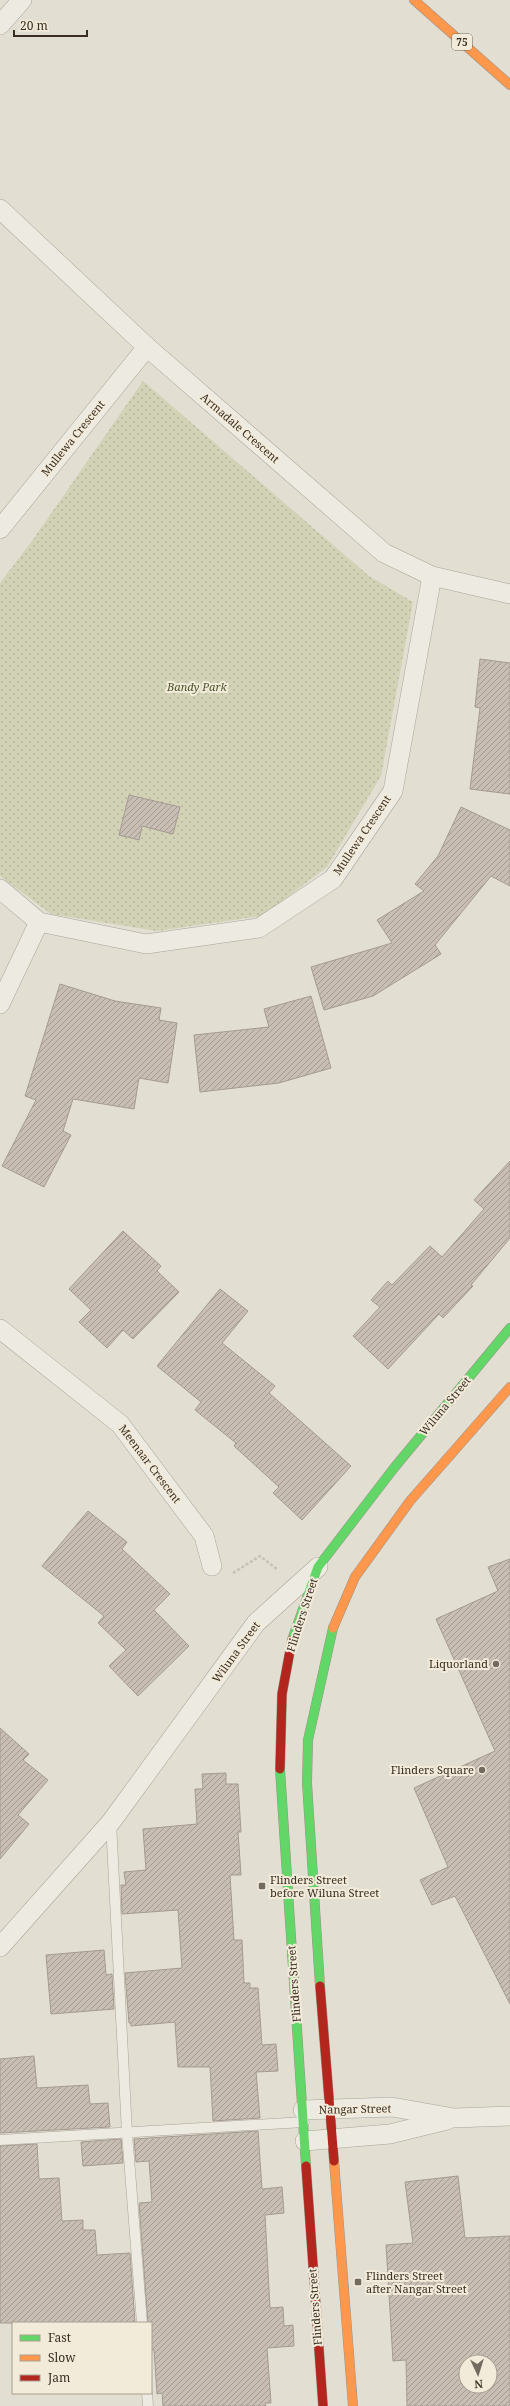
<svg xmlns="http://www.w3.org/2000/svg" width="510" height="2406" font-family="'Noto Serif',serif">
<style>
.park{fill:url(#park-dots)}
.building{fill:url(#building-hatch);stroke:#a49a91;fill-rule:evenodd}
.lines{fill:none;stroke-linecap:round;stroke-linejoin:round}
.lane-casing{stroke:#a9a49a;stroke-width:11}
.street-casing{stroke:#a9a49a;stroke-width:20}
.fast-casing{stroke:#99938a;stroke-width:10}
.slow-casing{stroke:#99938a;stroke-width:10}
.jam-casing{stroke:#99938a;stroke-width:10}
.path{stroke:#c5c1b9;stroke-width:2.5;stroke-dasharray:3 2;stroke-linecap:butt}
.lane{stroke:#edeae2;stroke-width:10}
.street{stroke:#edeae2;stroke-width:19}
.fast{stroke:#63d668;stroke-width:9}
.slow{stroke:#ff974d;stroke-width:9}
.jam{stroke:#b3261e;stroke-width:9}
.poi-dot{fill:#746b60;stroke:#f3ebda;stroke-width:1.5}
.labels{text-anchor:middle;stroke-width:4;stroke-linejoin:round;paint-order:stroke}
.shield{fill:#f3ebda;stroke:#716659;stroke-width:1}
.shield-label{font-size:10px;font-weight:bold;fill:#392d22}
.street-label{font-size:11px;fill:#392d22;stroke:#f3ebda}
.park-label{font-size:11px;font-style:italic;fill:#4a532b;stroke:#f3ebda}
.poi-label{font-size:11px;fill:#392d22;stroke:#f3ebda;text-anchor:end}
</style>
<defs>
<pattern id="park-dots" width="8" height="8" patternUnits="userSpaceOnUse"><rect width="8" height="8" fill="#d2d2b6"/><path d="M2 2h.1M6 6h.1" fill="none" stroke="#b5b59c" stroke-width="1.8" stroke-linecap="round"/></pattern>
<pattern id="building-hatch" width="6" height="6" patternUnits="userSpaceOnUse"><rect width="6" height="6" fill="#c8beb3"/><path d="M-1 1l2-2M0 6l6-6M5 7l2-2" fill="none" stroke="#a39b91"/></pattern>
</defs>
<rect width="100%" height="100%" fill="#e3ded2"/>
<path class="park" d="M 143,381 L 369,576 L 413,602 L 381,776 L 327,867 L 262,916 L 157,931 L 51,914 L 0,876 L 0,583 L 32,541 Z"/>
<g class="building">
<path d="M 480,659 L 510,663 L 510,794 L 470,789 L 480,708 L 475,707 Z"/>
<path d="M 129,795 L 180,807 L 173,834 L 142,826 L 139,840 L 119,835 Z"/>
<path d="M 461,807 L 510,830 L 510,886 L 491,876 L 435,945 L 441,954 L 373,996 L 324,1010 L 311,967 L 392,943 L 377,920 L 424,891 L 415,884 L 438,856 Z"/>
<path d="M 60,984 L 115,1001 L 161,1008 L 159,1020 L 177,1023 L 168,1083 L 139,1078 L 134,1109 L 73,1099 L 63,1131 L 71,1135 L 44,1187 L 2,1166 L 36,1100 L 25,1096 Z"/>
<path d="M 311,996 L 331,1068 L 279,1083 L 200,1092 L 194,1035 L 269,1027 L 264,1009 Z"/>
<path d="M 510,1161 L 510,1238 L 471,1285 L 473,1286 L 443,1318 L 439,1314 L 388,1369 L 353,1336 L 380,1307 L 371,1300 L 388,1281 L 392,1285 L 430,1246 L 442,1257 L 484,1209 L 474,1200 Z"/>
<path d="M 123,1231 L 161,1266 L 157,1271 L 179,1292 L 133,1339 L 123,1330 L 107,1348 L 79,1322 L 91,1310 L 69,1289 Z"/>
<path d="M 220,1289 L 248,1311 L 222,1343 L 275,1386 L 269,1393 L 351,1466 L 302,1520 L 273,1493 L 279,1487 L 234,1446 L 236,1443 L 195,1410 L 201,1402 L 157,1366 Z"/>
<path d="M 88,1511 L 127,1542 L 122,1549 L 170,1594 L 154,1610 L 189,1646 L 138,1696 L 109,1666 L 126,1650 L 98,1623 L 104,1616 L 42,1566 Z"/>
<path d="M 510,1559 L 510,2004 L 455,1896 L 432,1905 L 420,1880 L 448,1867 L 414,1788 L 495,1751 L 436,1619 L 498,1591 L 488,1567 Z"/>
<path d="M 0,1728 L 29,1754 L 23,1760 L 48,1780 L 18,1815 L 29,1824 L 0,1859 Z"/>
<path d="M 226,1773 L 226,1784 L 238,1784 L 241,1832 L 238,1832 L 241,1875 L 230,1875 L 234,1940 L 242,1940 L 244,1983 L 250,1983 L 250,1988 L 258,1988 L 262,2045 L 276,2044 L 278,2071 L 256,2072 L 260,2118 L 213,2121 L 210,2067 L 178,2067 L 175,2022 L 131,2026 L 131,2023 L 129,2023 L 125,1973 L 182,1968 L 178,1910 L 122,1914 L 121,1885 L 126,1885 L 124,1872 L 146,1870 L 143,1829 L 197,1824 L 195,1789 L 203,1789 L 202,1774 Z"/>
<path d="M 104,1950 L 106,1975 L 112,1974 L 114,2009 L 51,2014 L 46,1955 Z"/>
<path d="M 34,2056 L 37,2088 L 88,2085 L 90,2104 L 108,2103 L 110,2127 L 0,2133 L 0,2059 Z"/>
<path d="M 258,2131 L 262,2189 L 282,2187 L 284,2213 L 265,2215 L 270,2308 L 283,2307 L 284,2326 L 293,2325 L 294,2346 L 267,2348 L 271,2403 L 265,2403 L 266,2406 L 163,2406 L 162,2393 L 157,2394 L 154,2350 L 151,2350 L 151,2323 L 148,2323 L 139,2203 L 152,2202 L 149,2161 L 136,2162 L 134,2139 Z"/>
<path d="M 121,2139 L 123,2163 L 83,2166 L 81,2142 Z"/>
<path d="M 37,2144 L 39,2179 L 59,2178 L 62,2221 L 83,2220 L 83,2230 L 95,2230 L 97,2255 L 130,2253 L 135,2323 L 0,2323 L 0,2146 Z"/>
<path d="M 458,2176 L 465,2238 L 510,2236 L 510,2406 L 407,2406 L 406,2360 L 393,2361 L 386,2245 L 413,2243 L 405,2182 ZM 466,2362 L 490,2362 L 490,2386 L 466,2386 Z"/>
</g>
<g class="lines">
<g class="lane-casing">
<g id="lane">
<path d="M 111,1822 L 127,2133 L 142,2323"/>
<path d="M 0,2140 L 304,2122"/>
<path d="M 147,2393 L 148,2406"/>
</g>
</g>
<g class="street-casing">
<g id="street">
<path d="M 0,25 L 22,0"/>
<path d="M 0,209 L 147,347 L 384,553 L 432,576 L 510,594"/>
<path d="M 0,529 L 147,347"/>
<path d="M 0,889 L 39,922 L 146,944 L 259,928 L 333,879 L 393,791 L 432,576"/>
<path d="M 0,1004 L 39,922"/>
<path d="M 0,1329 L 120,1424 L 204,1536 L 212,1566"/>
<path d="M 0,1947 L 111,1822 L 256,1623 L 318,1567"/>
<path d="M 303,2110 L 392,2107 L 454,2118 L 510,2116"/>
<path d="M 305,2141 L 390,2134 L 447,2120"/>
</g>
</g>
<g class="fast-casing">
<g id="fast">
<path d="M 292,1640 L 318,1567 L 394,1468 L 510,1328"/>
<path d="M 280,1769 L 306,2166"/>
<path d="M 320,1986 L 307,1783 L 308,1740 L 333,1628"/>
</g>
</g>
<g class="slow-casing">
<g id="slow">
<path d="M 414,0 L 510,85"/>
<path d="M 333,1628 L 355,1577 L 410,1501 L 510,1387"/>
<path d="M 334,2161 L 353,2406"/>
</g>
</g>
<g class="jam-casing">
<g id="jam">
<path d="M 280,1769 L 282,1694 L 292,1640"/>
<path d="M 320,1986 L 334,2161"/>
<path d="M 306,2166 L 323,2406"/>
</g>
</g>
<path class="path" d="M 233,1573 L 260,1556 L 278,1570"/>
<use href="#lane" class="lane"/>
<use href="#street" class="street"/>
<use href="#fast" class="fast"/>
<use href="#slow" class="slow"/>
<use href="#jam" class="jam"/>
</g>
<g class="poi-dot">
<circle cx="496" cy="1664" r="4"/>
<circle cx="482" cy="1770" r="4"/>
<rect x="258" y="1882" width="8" height="8" rx="2"/>
<rect x="354" y="2278" width="8" height="8" rx="2"/>
</g>
<g class="labels">
<rect class="shield" x="452" y="34" width="20" height="16" rx="3"/>
<g class="shield-label">
<text x="462" y="46">75</text>
</g>
<g class="street-label">
<text transform="translate(240 428) rotate(41)" y="4">Armadale Crescent</text>
<text transform="translate(73 438) rotate(-51)" y="4">Mullewa Crescent</text>
<text transform="translate(362 835) rotate(-56)" y="4">Mullewa Crescent</text>
<text transform="translate(445 1406) rotate(-50)" y="4">Wiluna Street</text>
<text transform="translate(150 1464) rotate(53)" y="4">Meenaar Crescent</text>
<text transform="translate(302 1615) rotate(-72)" y="4">Flinders Street</text>
<text transform="translate(236 1652) rotate(-54)" y="4">Wiluna Street</text>
<text transform="translate(294 1984) rotate(-94)" y="4">Flinders Street</text>
<text transform="translate(355 2109) rotate(-1)" y="4">Nangar Street</text>
<text transform="translate(315 2307) rotate(-94)" y="4">Flinders Street</text>
</g>
<g class="park-label">
<text x="197" y="691">Bandy Park</text>
</g>
<g class="poi-label">
<text x="488" y="1668">Liquorland</text>
<text x="474" y="1774">Flinders Square</text>
<text x="270" y="1884" text-anchor="start">Flinders Street<tspan x="270" dy="13">before Wiluna Street</tspan></text>
<text x="366" y="2280" text-anchor="start">Flinders Street<tspan x="366" dy="13">after Nangar Street</tspan></text>
</g>
</g>
<rect x="12" y="2322" width="140" height="72" fill="#f3ebda" stroke="#a99f90"/>
<rect x="20" y="2335" width="20" height="6" fill="#63d668" stroke="#a99f90"/>
<text x="48" y="2342" font-size="12" fill="#392d22">Fast</text>
<rect x="20" y="2355" width="20" height="6" fill="#ff974d" stroke="#a99f90"/>
<text x="48" y="2362" font-size="12" fill="#392d22">Slow</text>
<rect x="20" y="2375" width="20" height="6" fill="#b3261e" stroke="#a99f90"/>
<text x="48" y="2382" font-size="12" fill="#392d22">Jam</text>
<g transform="translate(478 2374) rotate(176)"><circle r="19" fill="#f3ebda" stroke="#a99f90"/>
<path d="M0-3L7 15L0 10L-7 15Z" fill="#746b60"/>
<text y="-6" font-size="11" font-weight="bold" text-anchor="middle" fill="#392d22">N</text>
</g>
<path d="M14 30v6h73v-6" fill="none" stroke="#392d22" stroke-width="2"/>
<text x="20" y="30" font-size="12" fill="#392d22" stroke="#f3ebda" stroke-width="3" paint-order="stroke">20 m</text>
</svg>
